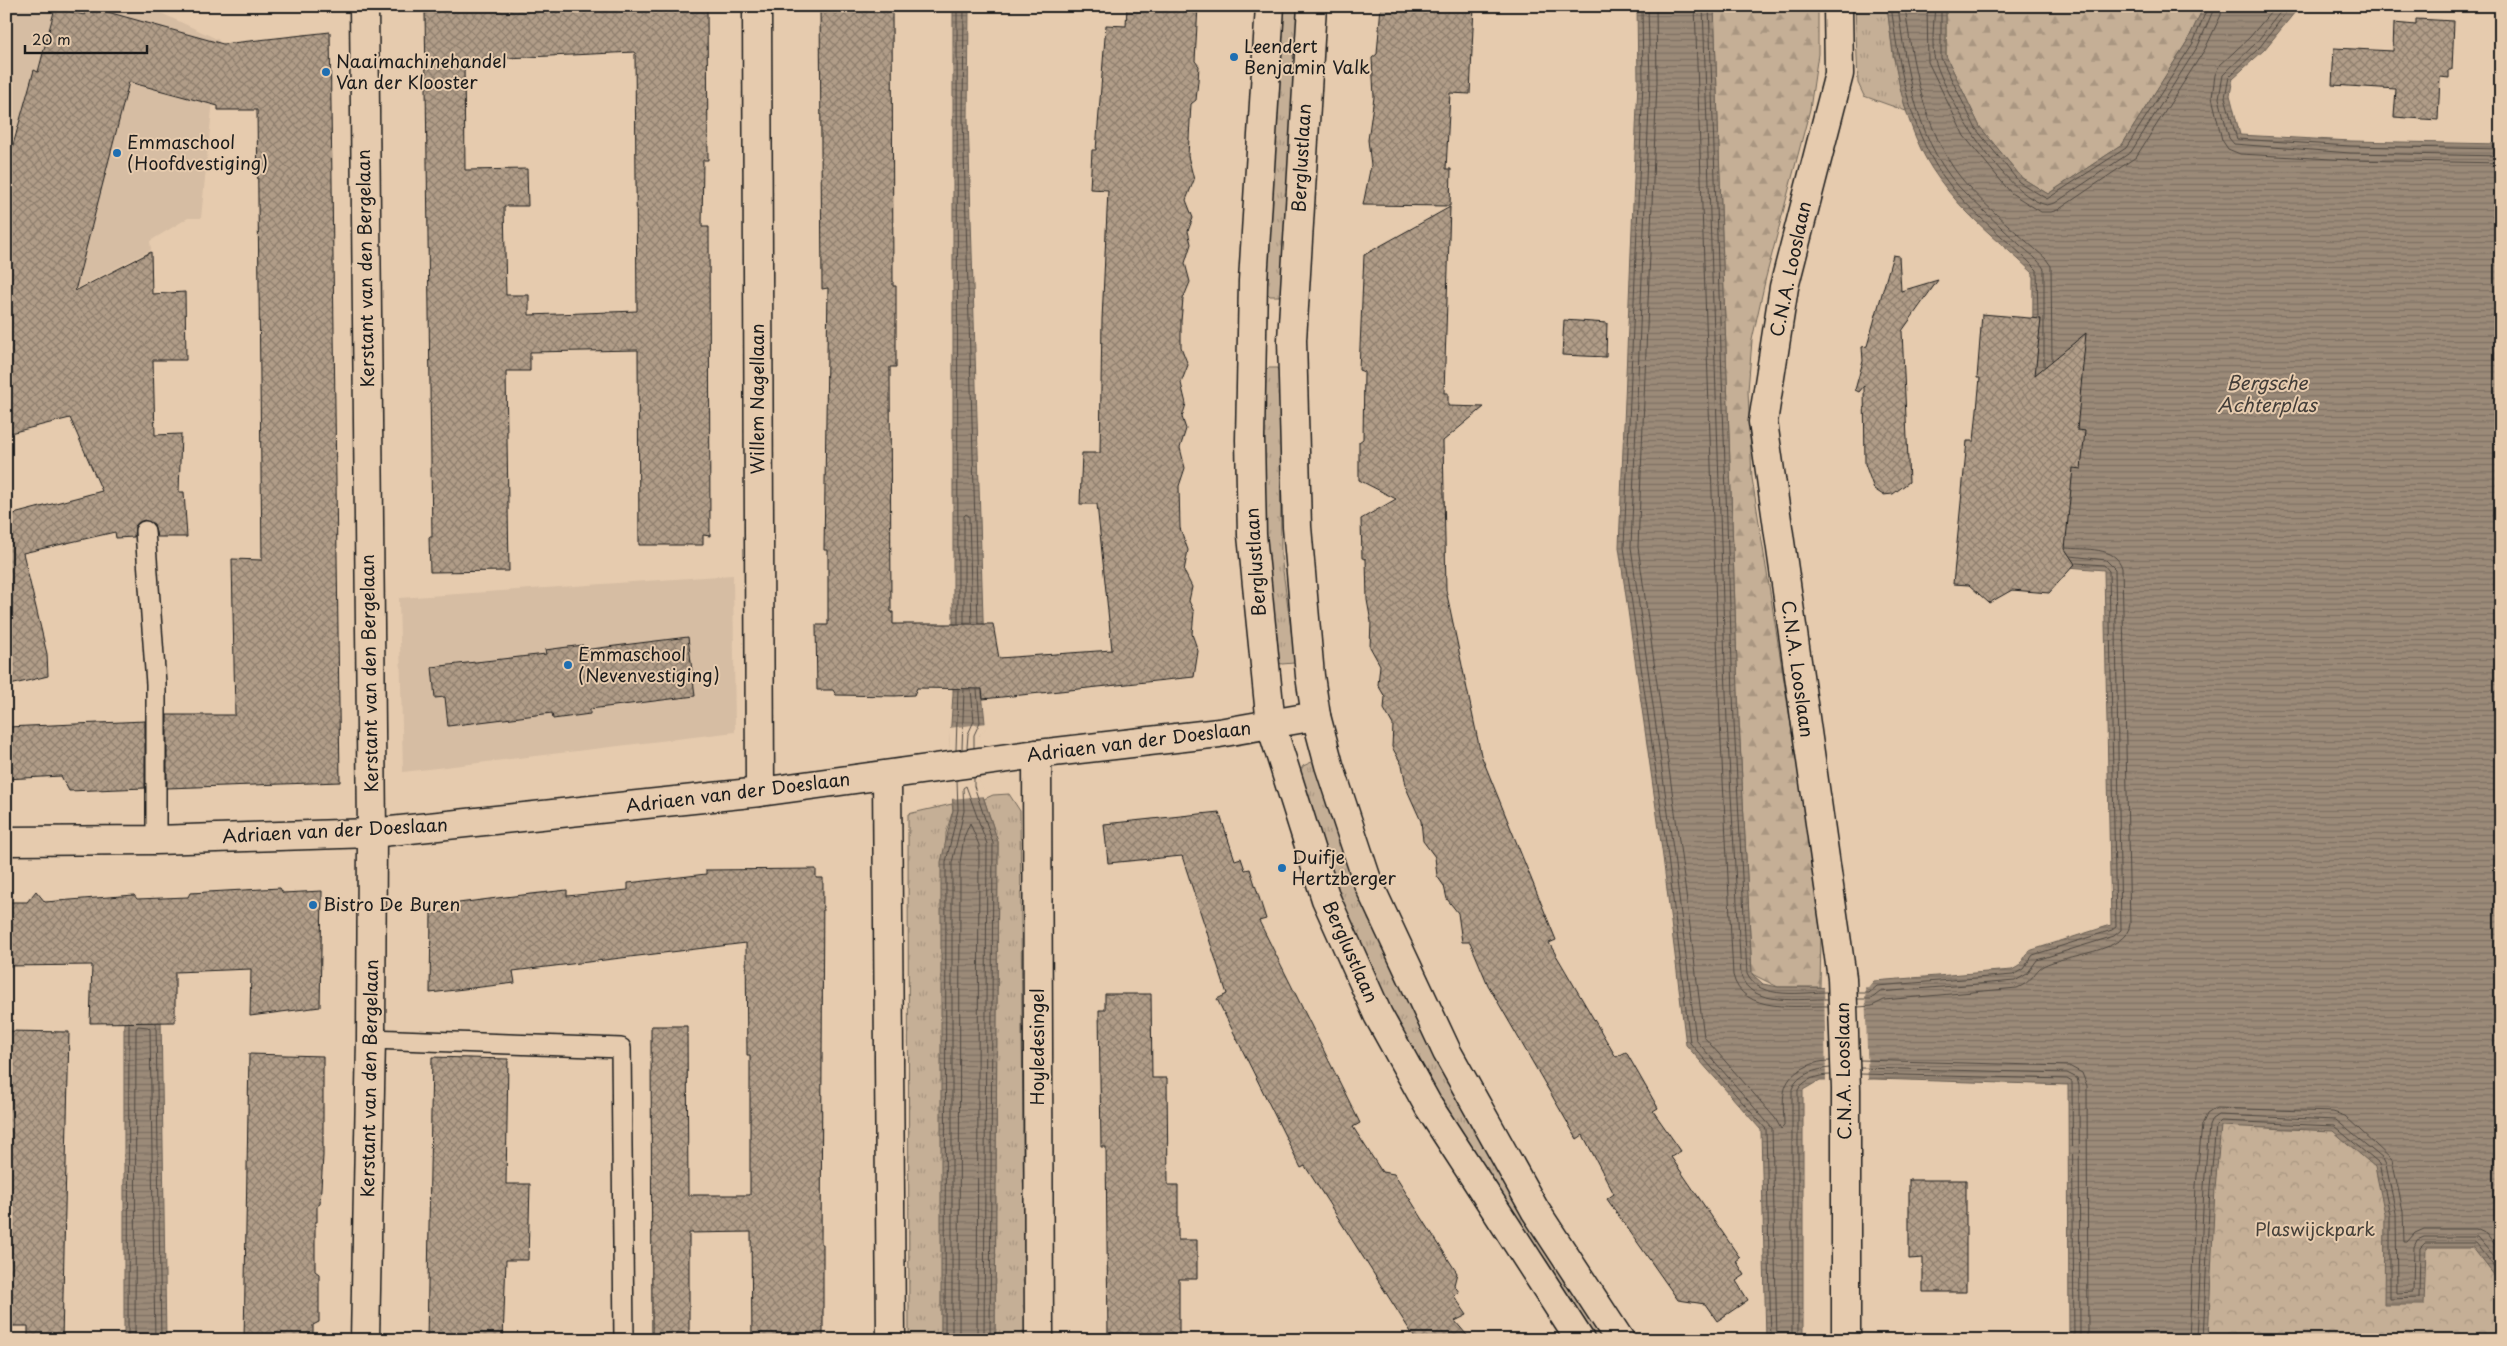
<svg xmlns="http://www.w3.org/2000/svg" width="2507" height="1346" font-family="'Playpen Sans',sans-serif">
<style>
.built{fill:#d6bda3}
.grass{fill:url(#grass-tufts);stroke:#706659}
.forest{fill:url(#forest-firs);stroke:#706659}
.park{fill:url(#park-crowns);stroke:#706659}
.water{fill:url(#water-rules);stroke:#685e53}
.pier{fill:#e6cbae}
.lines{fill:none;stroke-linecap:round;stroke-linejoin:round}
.shore{stroke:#4f4841;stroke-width:1}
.building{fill:url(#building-cross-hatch);stroke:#1c1c1c;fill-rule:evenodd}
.service-casing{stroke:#1c1c1c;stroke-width:22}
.minor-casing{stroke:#1c1c1c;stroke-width:31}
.service{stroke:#e6cbae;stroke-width:19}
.minor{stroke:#e6cbae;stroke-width:28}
.poi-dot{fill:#1f6fb2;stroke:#e6cbae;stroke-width:2}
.labels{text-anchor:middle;stroke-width:4;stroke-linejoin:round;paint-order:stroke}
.poi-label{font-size:18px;fill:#1c1c1c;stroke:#e6cbae;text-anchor:start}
.street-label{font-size:18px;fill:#1c1c1c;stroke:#e6cbae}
.park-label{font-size:18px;fill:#46413a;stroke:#e6cbae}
.water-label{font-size:19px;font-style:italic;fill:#423d38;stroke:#e6cbae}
</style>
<defs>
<pattern id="grass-tufts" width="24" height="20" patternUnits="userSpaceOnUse" patternTransform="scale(1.25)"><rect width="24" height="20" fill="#c5af96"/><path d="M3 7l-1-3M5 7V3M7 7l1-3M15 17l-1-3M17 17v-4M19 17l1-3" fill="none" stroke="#a99681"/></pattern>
<pattern id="forest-firs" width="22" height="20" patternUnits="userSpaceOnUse" patternTransform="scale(1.25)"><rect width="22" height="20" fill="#c5af96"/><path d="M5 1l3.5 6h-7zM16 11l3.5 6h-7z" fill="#a99681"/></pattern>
<pattern id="park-crowns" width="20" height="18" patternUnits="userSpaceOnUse" patternTransform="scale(1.25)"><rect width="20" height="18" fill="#c5af96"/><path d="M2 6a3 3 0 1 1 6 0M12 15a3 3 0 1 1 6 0" fill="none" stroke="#a99681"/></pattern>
<pattern id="water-rules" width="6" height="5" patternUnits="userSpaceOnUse" patternTransform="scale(1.25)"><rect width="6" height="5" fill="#9b8a78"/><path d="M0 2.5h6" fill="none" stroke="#7e7062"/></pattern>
<pattern id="building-cross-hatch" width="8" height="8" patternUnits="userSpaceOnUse" patternTransform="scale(1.25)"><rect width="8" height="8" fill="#b19d88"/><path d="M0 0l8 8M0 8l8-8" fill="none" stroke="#8f7f6e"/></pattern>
</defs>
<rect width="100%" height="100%" fill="#e6cbae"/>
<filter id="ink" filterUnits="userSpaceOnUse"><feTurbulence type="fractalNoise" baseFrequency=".02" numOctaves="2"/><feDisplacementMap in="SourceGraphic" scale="10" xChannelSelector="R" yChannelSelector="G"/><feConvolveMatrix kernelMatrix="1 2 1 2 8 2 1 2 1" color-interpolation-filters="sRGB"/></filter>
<g filter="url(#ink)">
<g class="built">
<path d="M 6,6 L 146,6 L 219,40 L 201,218 L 188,218 L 150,241 L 151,250 L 54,300 L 48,187 L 6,118 Z"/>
<path d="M 733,575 L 735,732 L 403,772 L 399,598 Z"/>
</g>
<g class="grass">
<path d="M 1282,6 L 1299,6 L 1284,292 L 1280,296 L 1270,296 L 1267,293 Z"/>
<path d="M 1855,6 L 1887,6 L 1893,55 L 1906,111 L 1864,96 L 1858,83 Z"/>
<path d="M 1268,368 L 1277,368 L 1280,375 L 1281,556 L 1295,659 L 1294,663 L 1282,664 L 1277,662 L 1265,555 L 1262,495 L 1264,372 Z"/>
<path d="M 1314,761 L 1317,766 L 1365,909 L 1439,1068 L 1604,1340 L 1597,1340 L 1547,1261 L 1481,1171 L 1425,1081 L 1347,920 L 1300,772 L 1303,766 Z"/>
<path d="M 1009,794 L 1020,811 L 1025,1340 L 995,1340 L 998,842 L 984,799 L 993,795 Z"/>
<path d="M 952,804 L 953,810 L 946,833 L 941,1340 L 909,1340 L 908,814 Z"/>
</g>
<g class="forest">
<path d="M 1714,6 L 1818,6 L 1818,54 L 1810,109 L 1766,277 L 1752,340 L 1748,391 L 1752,478 L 1805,814 L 1821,935 L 1820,987 L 1778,987 L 1752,974 L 1739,722 Z"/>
<path d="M 1946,6 L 2204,6 L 2188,40 L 2122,145 L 2048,194 L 2022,178 L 1980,127 L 1946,56 Z"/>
</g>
<path class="park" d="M 2212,1106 L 2412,1133 L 2501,1228 L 2501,1340 L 2200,1340 Z"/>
<g class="water">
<path d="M 953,6 L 969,6 L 968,119 L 984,651 L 978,652 L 985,723 L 978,737 L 979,784 L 998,842 L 995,1340 L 941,1340 L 941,862 L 953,810 L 950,739 L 953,694 Z"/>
<path d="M 1637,6 L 1714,6 L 1739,722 L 1752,974 L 1763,984 L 1778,987 L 1868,988 L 1874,981 L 2012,970 L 2019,966 L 2029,951 L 2111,925 L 2104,570 L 2032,564 L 2033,273 C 2002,243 1964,215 1939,179 C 1903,130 1894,65 1887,6 L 1946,6 L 1946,56 L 1980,127 L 2022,178 L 2048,194 L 2122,145 L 2188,40 L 2204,6 L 2296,6 L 2295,12 L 2264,50 L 2233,78 L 2230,95 L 2240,135 L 2351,141 L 2501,144 L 2501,1284 L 2473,1248 L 2426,1248 L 2424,1305 L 2384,1305 L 2385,1214 L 2375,1167 L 2333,1131 L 2221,1126 L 2215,1188 L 2208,1340 L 2069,1340 L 2068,1085 L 1874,1079 L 1820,1080 L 1803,1090 L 1803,1340 L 1766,1340 L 1761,1130 L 1686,1045 L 1663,857 L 1619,547 L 1638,81 Z"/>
<path d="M 124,1015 L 161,1016 L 166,1340 L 124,1340 Z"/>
</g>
<g class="pier">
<path d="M 988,723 L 979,736 L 980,783 L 985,796 L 950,799 L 949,728 Z"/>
<path d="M 1824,985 L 1865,986 L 1868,1081 L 1826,1082 Z"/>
</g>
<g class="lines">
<g class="shore">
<path d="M 957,6 L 958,623"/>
<path d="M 964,6 L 963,119 L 978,623"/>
<path d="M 1642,6 L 1643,81 L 1624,547 L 1668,857 L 1690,1043 L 1766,1129 L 1771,1340"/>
<path d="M 1648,6 L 1650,82 L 1631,547 L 1674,856 L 1696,1040 L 1772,1128 L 1777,1340"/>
<path d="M 1656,6 L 1657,82 L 1638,547 L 1681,855 L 1704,1037 L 1775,1118 L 1781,1129 L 1784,1126 C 1784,1104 1778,1083 1800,1070 C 1811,1064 1818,1061 1830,1061"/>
<path d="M 1695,6 L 1720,722 L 1733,975 C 1742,1015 1799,1005 1828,1006"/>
<path d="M 1703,6 L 1727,722 L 1741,975 C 1750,1008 1802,998 1828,999"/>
<path d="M 1709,6 L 1734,722 L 1747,974 C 1759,1001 1804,992 1828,992"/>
<path d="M 1891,6 C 1899,64 1908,127 1943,176 C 1968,212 2007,238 2037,270 L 2038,318"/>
<path d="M 1898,6 C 1906,71 1917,148 1967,195 C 1985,212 2002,228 2020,245 C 2028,252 2039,260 2044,269 L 2044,366"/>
<path d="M 1905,6 C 1912,62 1922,119 1953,167 C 1973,197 2018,233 2046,259 L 2051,266 L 2052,360"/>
<path d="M 1927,6 L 1928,62 L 1964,136 L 2011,193 L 2041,212 L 2051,212 L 2058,210 L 2136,157 L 2205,49 L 2221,15 L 2222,6"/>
<path d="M 1935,6 C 1934,21 1931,47 1935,60 C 1946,98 2006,197 2047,205 L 2055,203 L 2131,152 L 2198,46 L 2215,6"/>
<path d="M 1941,6 L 1941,58 L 1976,129 L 2019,182 L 2047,199 L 2126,148 L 2193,43 L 2208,6"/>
<path d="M 2276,6 L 2250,37 L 2219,66 L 2215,75 L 2212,97 L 2222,140 L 2228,149 L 2240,154 L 2350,160 L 2501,163"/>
<path d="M 2285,6 L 2256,43 L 2223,75 L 2219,98 L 2229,138 L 2234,144 L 2350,153 L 2501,156"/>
<path d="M 2291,6 L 2260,47 L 2229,77 L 2225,97 L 2237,139 L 2350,146 L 2501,149"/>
<path d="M 964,623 L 964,516 L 966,514 L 969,516 L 972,623"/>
<path d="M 967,748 L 968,734 L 974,721 L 971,690"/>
<path d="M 974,748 L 974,735 L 980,722 L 977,690"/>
<path d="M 962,749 L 964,690"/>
<path d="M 956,750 L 958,690"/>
<path d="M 974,778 L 974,786 L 993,843 L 990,1340"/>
<path d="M 1858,993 L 1869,993 L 1877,986 L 2013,975 L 2023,969 L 2033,955 L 2112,930 L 2116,927 L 2109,571 L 2104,565 L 2076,563"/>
<path d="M 1858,999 L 1871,999 L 1880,992 L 2015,981 L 2027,974 L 2037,960 L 2114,936 L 2121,930 L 2115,569 L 2106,560 L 2071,556"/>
<path d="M 1858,1007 L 1872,1006 L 1884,1000 L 2017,988 C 2033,982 2034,971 2043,966 C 2065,954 2127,953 2130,924 L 2122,568 C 2116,546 2085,550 2066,548"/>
<path d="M 156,1023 L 161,1340"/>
<path d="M 1860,1060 L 2069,1066 L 2082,1073 L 2087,1086 L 2088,1340"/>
<path d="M 1860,1068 L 2067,1073 L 2077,1078 L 2079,1086 L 2080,1340"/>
<path d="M 1860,1074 L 2067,1079 L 2072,1082 L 2074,1340"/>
<path d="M 128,1340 L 129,1024"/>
<path d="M 135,1340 L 136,1029 L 138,1026 L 148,1027 L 150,1029 L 155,1340"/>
<path d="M 945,1340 L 946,862 L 958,810 L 957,780"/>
<path d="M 952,1340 L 952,863 L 964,811 L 963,788 L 966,786 L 987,844 L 984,1340"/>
<path d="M 959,1340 L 960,863 L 964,837 L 970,823 L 979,845 L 977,1340"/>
<path d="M 1792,1340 L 1792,1089 C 1797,1074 1817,1069 1830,1068"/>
<path d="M 1798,1340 L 1798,1090 C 1804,1079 1819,1075 1830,1075"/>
<path d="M 2189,1340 L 2196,1186 L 2202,1125 L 2207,1114 L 2216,1108 L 2333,1112 L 2345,1116 L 2392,1160 L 2403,1211 L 2404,1242 L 2407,1242 L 2415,1233 L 2424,1229 L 2476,1229 L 2487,1234 L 2501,1253"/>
<path d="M 2197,1340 L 2204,1187 L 2209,1126 L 2212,1119 L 2218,1115 L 2336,1120 L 2383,1159 L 2386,1165 L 2396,1213 L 2397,1293 L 2413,1292 L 2414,1247 L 2417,1240 L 2424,1237 L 2477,1237 L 2501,1265"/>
<path d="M 2203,1340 L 2210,1187 L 2216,1126 L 2221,1121 L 2334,1126 L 2379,1164 L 2390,1214 L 2390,1299 L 2419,1298 L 2420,1248 L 2425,1243 L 2475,1243 L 2501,1275"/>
</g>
</g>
<g class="building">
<path d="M 86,6 L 223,44 L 330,32 L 340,782 L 167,788 L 167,715 L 235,715 L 232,559 L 262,560 L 257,110 L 218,110 L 218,106 L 129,82 L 75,291 L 151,252 L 152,294 L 185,292 L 186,360 L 153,360 L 155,435 L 181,434 L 179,492 L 184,492 L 187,537 L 157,537 L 154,524 L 144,520 L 135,526 L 134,537 L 116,538 L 115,532 L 23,553 L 47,654 L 48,676 L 6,686 L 6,516 L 102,491 L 70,418 L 6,434 L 6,170 L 34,70 L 38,72 L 55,8 L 84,15 Z"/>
<path d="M 511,6 L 707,6 L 708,160 L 703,160 L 702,227 L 709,227 L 710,536 L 703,535 L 703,545 L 639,545 L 638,350 L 530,352 L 530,371 L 506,371 L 509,571 L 430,572 L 429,537 L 432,537 L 425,11 ZM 635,52 L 637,311 L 529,315 L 529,295 L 506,295 L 504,206 L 528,206 L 527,169 L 465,170 L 464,60 Z"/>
<path d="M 820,6 L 892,6 L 893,286 L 896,286 L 896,367 L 890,367 L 891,612 L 893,612 L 893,624 L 993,624 L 999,658 L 1112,650 L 1097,504 L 1080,504 L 1082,453 L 1100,453 L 1102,320 L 1108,190 L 1090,189 L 1092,150 L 1096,150 L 1106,25 L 1126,26 L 1127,6 L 1198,6 L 1195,61 L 1199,66 L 1198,81 L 1196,100 L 1191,104 L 1188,156 L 1194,180 L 1186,200 L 1193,218 L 1188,231 L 1191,244 L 1185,263 L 1190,282 L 1183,299 L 1181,321 L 1181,347 L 1188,365 L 1181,383 L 1186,404 L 1182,417 L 1186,429 L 1180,448 L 1185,468 L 1179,486 L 1180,528 L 1188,550 L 1184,571 L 1192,587 L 1189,601 L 1194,612 L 1192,634 L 1198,651 L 1194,677 L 983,699 L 982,689 L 917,688 L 914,695 L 895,696 L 836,695 L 833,690 L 817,690 L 816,625 L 828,625 L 828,550 L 824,550 L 828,288 L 822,289 Z"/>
<path d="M 1381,6 L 1474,6 L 1470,94 L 1450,93 L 1446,169 L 1451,169 L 1450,206 L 1363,205 L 1371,165 L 1368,140 L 1374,97 L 1372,58 L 1377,54 Z"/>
<path d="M 2416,19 L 2454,21 L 2452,70 L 2449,70 L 2449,78 L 2440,77 L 2438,120 L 2394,117 L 2396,89 L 2332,85 L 2334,48 L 2393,51 L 2394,23 L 2416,25 Z"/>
<path d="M 1450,207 L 1444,393 L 1448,393 L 1448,406 L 1484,407 L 1443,441 L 1446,590 L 1481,755 L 1556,940 L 1549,943 L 1616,1057 L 1626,1052 L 1658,1108 L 1653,1111 L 1681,1151 L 1671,1157 L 1740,1258 L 1736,1261 L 1745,1275 L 1736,1281 L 1748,1300 L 1717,1321 L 1705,1304 L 1678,1300 L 1607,1199 L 1614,1194 L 1583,1135 L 1577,1139 L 1488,985 L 1470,942 L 1462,942 L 1458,913 L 1447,899 L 1444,886 L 1437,876 L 1435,857 L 1423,841 L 1421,821 L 1407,790 L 1402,765 L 1392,747 L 1393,725 L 1384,709 L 1385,697 L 1378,685 L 1380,665 L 1370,647 L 1371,622 L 1367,600 L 1366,559 L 1362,558 L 1361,519 L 1396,499 L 1359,480 L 1359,442 L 1363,439 L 1364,372 L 1359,370 L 1364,255 Z"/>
<path d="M 1893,255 L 1899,256 L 1901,291 L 1938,280 L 1902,331 L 1909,482 L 1893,494 L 1883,495 L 1874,489 L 1865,464 L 1864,386 L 1859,392 L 1855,390 L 1863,361 L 1862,347 L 1867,346 Z"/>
<path d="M 1982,314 L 2041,319 L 2035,375 L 2086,333 L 2077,430 L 2085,431 L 2081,469 L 2073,468 L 2065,549 L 2075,564 L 2049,593 L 2012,590 L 1989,603 L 1969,585 L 1953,584 L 1967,441 L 1974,441 L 1980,378 L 1977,378 Z"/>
<path d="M 1564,320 L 1607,323 L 1606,357 L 1562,355 Z"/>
<path d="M 688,637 L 695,696 L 590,709 L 590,714 L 553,719 L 552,713 L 448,726 L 445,697 L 435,698 L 432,667 L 546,654 L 545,650 L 583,645 L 583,650 Z"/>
<path d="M 145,721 L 145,788 L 69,791 L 61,776 L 6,779 L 6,727 Z"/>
<path d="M 1219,812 L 1235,860 L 1241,858 L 1245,870 L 1250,869 L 1266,919 L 1259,921 L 1360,1123 L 1353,1127 L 1382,1172 L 1394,1174 L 1457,1273 L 1454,1285 L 1459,1292 L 1454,1296 L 1467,1315 L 1455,1321 L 1471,1340 L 1416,1340 L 1305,1166 L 1301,1168 L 1217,999 L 1227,994 L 1182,856 L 1108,863 L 1104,824 Z"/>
<path d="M 816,869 L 816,878 L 823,878 L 821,1244 L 823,1244 L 823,1340 L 752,1340 L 751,1232 L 689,1233 L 689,1340 L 652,1340 L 651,1026 L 687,1026 L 688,1195 L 750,1195 L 750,1055 L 747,1055 L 746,943 L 513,971 L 515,983 L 430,993 L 431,913 L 444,912 L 443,905 L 505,897 L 567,890 L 567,896 L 628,890 L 628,883 L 706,874 L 706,870 Z"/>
<path d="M 280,888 L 283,893 L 322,891 L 320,1007 L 250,1016 L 251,969 L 175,972 L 175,1022 L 90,1023 L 92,965 L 6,966 L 6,902 L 27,902 L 36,891 L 45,902 L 134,895 L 137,899 L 188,897 L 190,893 Z"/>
<path d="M 1105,994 L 1151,994 L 1152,1078 L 1167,1078 L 1168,1185 L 1178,1185 L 1178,1240 L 1197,1240 L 1197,1279 L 1179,1279 L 1179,1340 L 1116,1340 L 1116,1335 L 1108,1335 L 1106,1147 L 1101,1147 L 1099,1010 L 1105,1010 Z"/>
<path d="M 6,1031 L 69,1032 L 62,1340 L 28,1340 L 28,1326 L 6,1326 Z"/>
<path d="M 249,1054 L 323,1056 L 323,1156 L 320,1204 L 317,1206 L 317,1222 L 315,1222 L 315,1271 L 319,1274 L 319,1322 L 313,1325 L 313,1340 L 244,1340 Z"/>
<path d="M 432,1057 L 508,1059 L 506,1184 L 530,1184 L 528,1260 L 506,1260 L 503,1340 L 427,1340 Z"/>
<path d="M 1909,1180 L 1966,1180 L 1966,1292 L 1923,1292 L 1923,1258 L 1909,1259 Z"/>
</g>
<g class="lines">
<g class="service-casing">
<g id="service">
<path d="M 145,531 L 156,684 L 156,840"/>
<path d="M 371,1039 L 621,1048 L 624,1340"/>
</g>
</g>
<g class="minor-casing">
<g id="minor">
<path d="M 364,6 L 372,833 L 371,1039 L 365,1340"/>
<path d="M 757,6 L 760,792"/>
<path d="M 1270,6 L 1253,281 L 1250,440 L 1252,535 L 1271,725 L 1326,899 L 1378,1015 L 1429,1107 L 1580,1340"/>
<path d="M 1312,6 L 1292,340 L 1297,527 L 1310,676 L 1316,716 L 1329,765 L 1368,883 L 1447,1052 L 1535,1210 L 1620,1340"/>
<path d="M 1838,6 L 1839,74 L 1784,287 L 1763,422 L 1842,978 L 1846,1089 L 1846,1340"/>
<path d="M 1037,754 L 1039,1340"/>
<path d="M 887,776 L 891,1340"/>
<path d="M 6,841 L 156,840 L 372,833 L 760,792 L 1037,754 L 1219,733 L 1316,716"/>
</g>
</g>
<use href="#service" class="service"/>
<use href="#minor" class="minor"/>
</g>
</g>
<g class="poi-dot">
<circle cx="1234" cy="57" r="5"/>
<circle cx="326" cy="72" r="5"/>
<circle cx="117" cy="153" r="5"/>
<circle cx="568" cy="665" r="5"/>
<circle cx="1282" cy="868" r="5"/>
<circle cx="313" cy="905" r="5"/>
</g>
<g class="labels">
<g class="poi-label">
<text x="1244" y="53">Leendert<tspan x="1244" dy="21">Benjamin Valk</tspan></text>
<text x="336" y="68">Naaimachinehandel<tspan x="336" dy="21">Van der Klooster</tspan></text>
<text x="127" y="149">Emmaschool<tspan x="127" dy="21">(Hoofdvestiging)</tspan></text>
<text x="578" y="661">Emmaschool<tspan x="578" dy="21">(Nevenvestiging)</tspan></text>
<text x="1292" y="864">Duifje<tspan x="1292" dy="21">Hertzberger</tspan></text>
<text x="323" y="911">Bistro De Buren</text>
</g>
<g class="street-label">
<text transform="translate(1302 158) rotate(-87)" y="6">Berglustlaan</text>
<text transform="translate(366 268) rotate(-91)" y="6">Kerstant van den Bergelaan</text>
<text transform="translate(1791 269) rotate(-78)" y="6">C.N.A. Looslaan</text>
<text transform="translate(758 399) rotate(-90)" y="6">Willem Nagellaan</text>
<text transform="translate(1256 562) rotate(-94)" y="6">Berglustlaan</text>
<text transform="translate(1797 669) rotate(82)" y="6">C.N.A. Looslaan</text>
<text transform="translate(370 673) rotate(-91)" y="6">Kerstant van den Bergelaan</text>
<text transform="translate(1139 742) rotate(-7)" y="6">Adriaen van der Doeslaan</text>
<text transform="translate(738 793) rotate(-7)" y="6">Adriaen van der Doeslaan</text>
<text transform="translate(335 831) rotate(-3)" y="6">Adriaen van der Doeslaan</text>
<text transform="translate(1350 952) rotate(66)" y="6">Berglustlaan</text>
<text transform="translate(1038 1047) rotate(-90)" y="6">Hoyledesingel</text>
<text transform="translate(1844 1071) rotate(-91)" y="6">C.N.A. Looslaan</text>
<text transform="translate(370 1078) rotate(-89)" y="6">Kerstant van den Bergelaan</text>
</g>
<g class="park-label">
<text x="2315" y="1236">Plaswijckpark</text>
</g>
<g class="water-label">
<text x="2267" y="390">Bergsche<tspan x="2267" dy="22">Achterplas</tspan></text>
</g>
</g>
<rect width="2507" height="1346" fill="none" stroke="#e6cbae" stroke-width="25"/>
<rect x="12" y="12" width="2482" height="1321" fill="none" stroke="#1c1c1c" stroke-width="2" filter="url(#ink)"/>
<path d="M25 45v8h122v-8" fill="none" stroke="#1c1c1c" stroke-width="2.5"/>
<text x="32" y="45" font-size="15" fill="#1c1c1c" stroke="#e6cbae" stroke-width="4" paint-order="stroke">20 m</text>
</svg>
